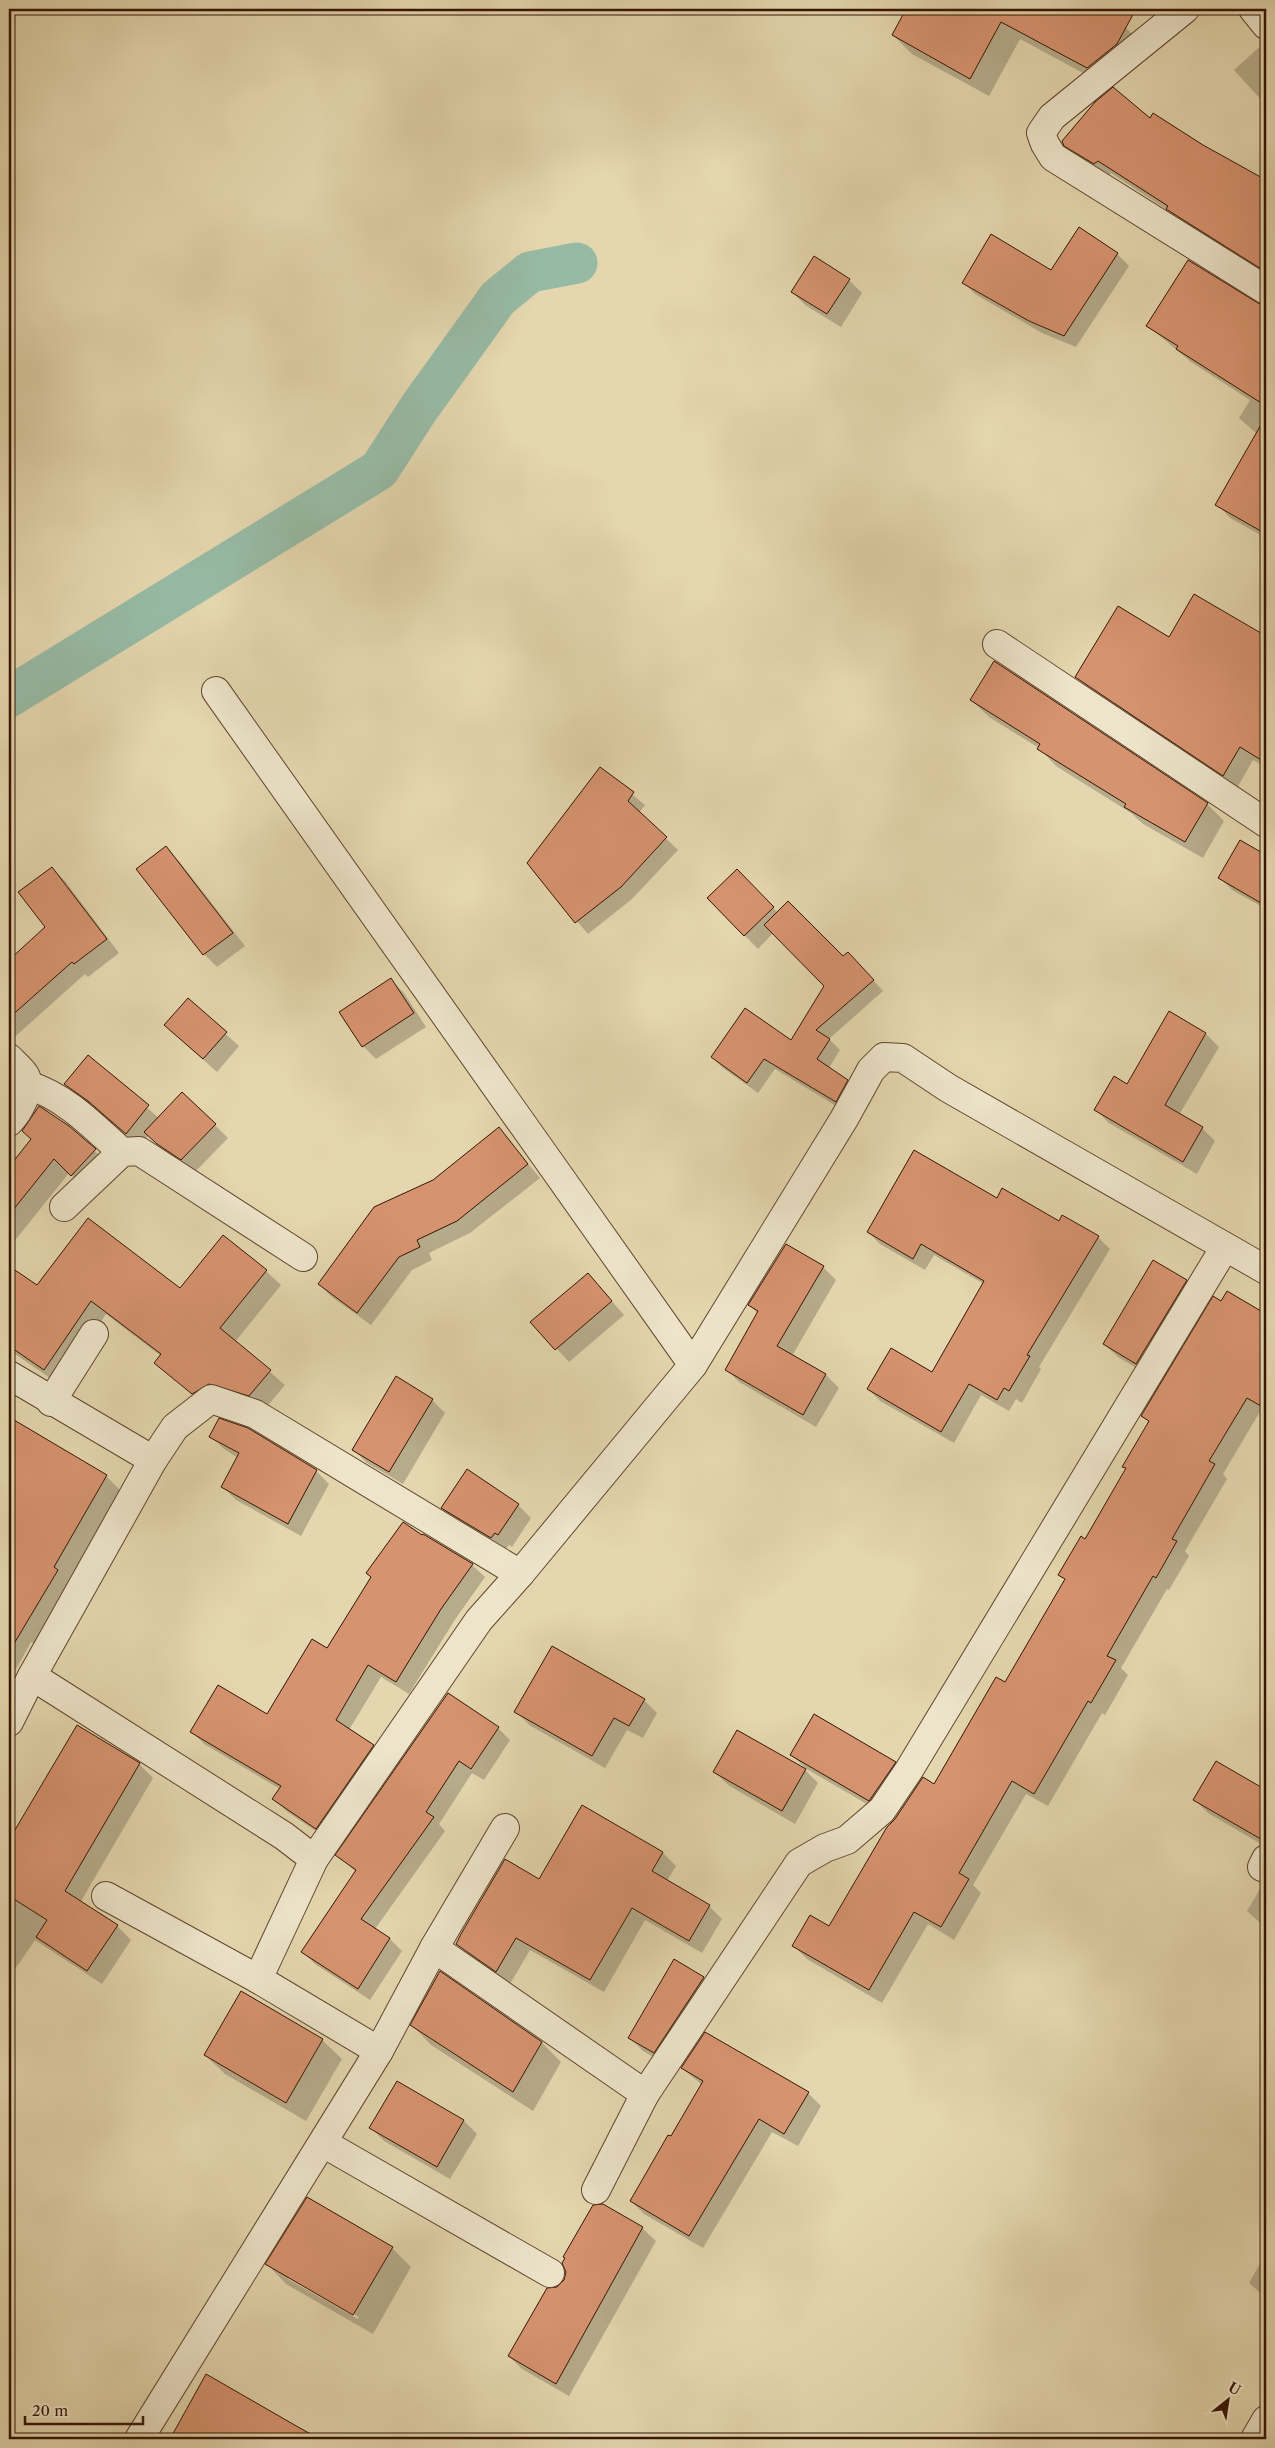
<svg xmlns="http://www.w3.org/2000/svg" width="1275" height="2448" font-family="'Libre Caslon Text',serif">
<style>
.shadow{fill:#0003;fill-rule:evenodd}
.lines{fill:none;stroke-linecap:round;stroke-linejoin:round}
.canal{stroke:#97baa4;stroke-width:41}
.building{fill:#d6936f;stroke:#351502}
.minor-casing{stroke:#61452d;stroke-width:30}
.minor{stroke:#ede4ca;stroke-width:28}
</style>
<rect width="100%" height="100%" fill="#e4d6ae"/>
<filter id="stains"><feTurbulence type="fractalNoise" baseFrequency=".004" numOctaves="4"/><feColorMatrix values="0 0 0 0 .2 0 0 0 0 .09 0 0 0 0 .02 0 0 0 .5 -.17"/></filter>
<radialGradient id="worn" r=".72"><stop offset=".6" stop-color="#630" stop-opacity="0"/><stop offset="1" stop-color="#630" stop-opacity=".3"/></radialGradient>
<g class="shadow">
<path d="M 908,9 L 1091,9 L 1125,27 L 1144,46 L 1107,86 L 1020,39 L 989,96 L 912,54 L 893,35 Z"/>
<path d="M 1266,41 L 1266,105 L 1234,70 Z"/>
<path d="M 1153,115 L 1266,183 L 1266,276 L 1181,222 L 1169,211 L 1111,173 L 1108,177 L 1079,159 L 1065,145 L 1150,120 Z"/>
<path d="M 1117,254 L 1129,266 L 1076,347 L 1042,333 L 975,294 L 963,282 L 1052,271 Z"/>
<path d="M 1189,261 L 1266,307 L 1266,538 L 1230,518 L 1217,504 L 1257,434 L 1239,418 L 1250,400 L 1191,362 L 1148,326 Z"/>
<path d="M 849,280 L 862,293 L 841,327 L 805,305 L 792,292 Z"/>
<path d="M 1194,596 L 1266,637 L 1266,767 L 1253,760 L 1237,788 L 1090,690 L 1077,677 L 1169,639 Z"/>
<path d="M 971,700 L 1207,804 L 1224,821 L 1203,858 L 1143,824 L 1131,813 L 1056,766 L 1039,748 L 989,717 Z"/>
<path d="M 600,768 L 645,805 L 639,813 L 678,850 L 632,899 L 588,934 L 528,863 Z"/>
<path d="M 1241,842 L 1266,857 L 1266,909 L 1232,890 L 1220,878 Z"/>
<path d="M 166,848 L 179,861 L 245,946 L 217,967 L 204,954 Z"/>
<path d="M 52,868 L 65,881 L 119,953 L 88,977 L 85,974 L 9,1042 L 9,961 L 47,928 Z"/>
<path d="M 737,871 L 778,913 L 843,958 L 859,964 L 883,991 L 829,1039 L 840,1050 L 829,1068 L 857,1092 L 846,1112 L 775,1069 L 758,1093 L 723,1068 L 712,1057 L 791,1042 L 825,986 L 773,933 L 758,949 L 708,898 Z"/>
<path d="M 391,980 L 404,993 L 426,1027 L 376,1059 L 363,1046 L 341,1012 Z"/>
<path d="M 188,1000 L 239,1046 L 217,1072 L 179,1038 Z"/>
<path d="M 1170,1013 L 1206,1034 L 1219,1047 L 1179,1115 L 1202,1128 L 1215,1141 L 1197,1174 L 1109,1123 L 1096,1110 L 1128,1085 Z"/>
<path d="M 88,1057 L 159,1118 L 215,1125 L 228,1138 L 195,1172 L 172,1157 L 149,1135 L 139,1146 L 65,1084 Z"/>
<path d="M 68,1127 L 110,1165 L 87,1189 L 69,1173 L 9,1248 L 9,1169 L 33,1139 Z"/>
<path d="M 499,1129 L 540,1178 L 470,1233 L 429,1253 L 432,1260 L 412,1270 L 371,1325 L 332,1297 L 319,1284 L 433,1181 Z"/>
<path d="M 997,1200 L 1098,1237 L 1110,1249 L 1039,1367 L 1041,1369 L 1022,1403 L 1016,1399 L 1009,1411 L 981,1395 L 954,1443 L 880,1401 L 868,1389 L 932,1373 L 984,1284 L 934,1255 L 925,1270 L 880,1244 L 868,1232 Z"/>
<path d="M 9,1267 L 38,1287 L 180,1290 L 266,1271 L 281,1285 L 235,1342 L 285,1385 L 264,1410 L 208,1408 L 155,1363 L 161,1356 L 106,1314 L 59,1384 L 9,1350 Z"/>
<path d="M 823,1267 L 836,1280 L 792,1356 L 826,1375 L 839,1388 L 816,1427 L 739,1382 L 726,1369 L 758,1314 L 750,1305 Z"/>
<path d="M 588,1274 L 624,1315 L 569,1362 L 532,1322 Z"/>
<path d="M 1186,1281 L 1199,1294 L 1150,1376 L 1118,1357 L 1104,1344 Z"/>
<path d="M 1227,1293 L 1266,1315 L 1266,1413 L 1261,1410 L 1223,1474 L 1227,1479 L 1185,1551 L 1189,1556 L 1169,1590 L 1167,1589 L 1121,1668 L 1128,1675 L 1105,1715 L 1102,1713 L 1048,1806 L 1026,1794 L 973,1885 L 981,1893 L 954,1940 L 928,1924 L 882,2003 L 807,1959 L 794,1946 L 829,1928 L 935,1786 L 1006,1684 L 1066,1580 L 1060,1575 L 1086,1540 L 1127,1469 L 1124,1466 L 1149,1422 L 1143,1416 Z"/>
<path d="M 432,1400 L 445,1413 L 403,1484 L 367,1463 L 354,1450 Z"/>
<path d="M 17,1423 L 106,1476 L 121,1491 L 69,1582 L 73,1586 L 37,1646 L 31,1642 L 9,1682 L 9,1532 L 30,1496 L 9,1483 L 9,1438 Z"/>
<path d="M 211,1436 L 316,1471 L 329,1484 L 301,1536 L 236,1500 L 223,1487 L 238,1458 L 224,1449 Z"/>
<path d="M 518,1505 L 531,1518 L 512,1547 L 509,1545 L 505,1551 L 455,1521 L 442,1508 Z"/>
<path d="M 424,1536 L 472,1565 L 485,1577 L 454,1621 L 409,1694 L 381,1677 L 349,1730 L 373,1746 L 386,1758 L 329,1840 L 286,1811 L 274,1799 L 280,1789 L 204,1744 L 192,1732 L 268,1715 L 328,1650 Z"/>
<path d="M 644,1700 L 657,1713 L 643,1738 L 627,1730 L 605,1768 L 529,1725 L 516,1711 Z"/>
<path d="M 498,1728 L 510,1740 L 484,1780 L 472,1773 L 439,1824 L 445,1831 L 375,1929 L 390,1939 L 402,1951 L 370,2000 L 315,1964 L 303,1952 L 356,1872 L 337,1855 Z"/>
<path d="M 738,1731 L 805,1770 L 818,1783 L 795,1824 L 728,1785 L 714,1771 Z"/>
<path d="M 792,1755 L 895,1763 L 908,1776 L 882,1813 L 805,1768 Z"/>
<path d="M 1216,1763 L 1266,1791 L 1266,1847 L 1208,1813 L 1195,1800 Z"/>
<path d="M 139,1764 L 153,1778 L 80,1903 L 117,1926 L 131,1940 L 102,1984 L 35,1940 L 9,1978 L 9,1841 Z"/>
<path d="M 582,1807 L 663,1853 L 676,1866 L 667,1881 L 709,1906 L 722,1919 L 702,1953 L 645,1920 L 604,1992 L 530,1950 L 510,1984 L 471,1957 L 458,1944 L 539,1880 Z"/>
<path d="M 1266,1883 L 1266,1928 L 1247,1911 L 1263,1884 Z"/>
<path d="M 674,1961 L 703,1978 L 716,1991 L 667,2065 L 643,2051 L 630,2038 Z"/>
<path d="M 441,1973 L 542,2043 L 561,2062 L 533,2111 L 431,2045 L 412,2025 Z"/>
<path d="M 322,2040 L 342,2059 L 306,2121 L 225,2074 L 205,2055 Z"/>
<path d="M 682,2068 L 808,2093 L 821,2106 L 798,2146 L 772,2132 L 703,2248 L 644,2214 L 631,2201 L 702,2085 Z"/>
<path d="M 397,2083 L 464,2121 L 477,2134 L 450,2179 L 384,2141 L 371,2128 Z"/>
<path d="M 602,2205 L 642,2228 L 656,2241 L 569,2396 L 522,2369 L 509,2356 L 565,2281 L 567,2272 Z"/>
<path d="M 392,2248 L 411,2267 L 373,2334 L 286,2284 L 267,2264 ZM 288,2276 L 359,2317 L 358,2319 L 288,2279 Z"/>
<path d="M 1266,2253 L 1266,2298 L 1249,2283 Z"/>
<path d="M 207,2376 L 302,2431 L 303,2429 L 322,2439 L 171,2439 Z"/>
</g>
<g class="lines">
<path class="canal" d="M 9,697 L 379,470 L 419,408 L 498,298 L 530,272 L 577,263"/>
</g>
<g class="building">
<path d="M 906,9 L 1136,9 L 1117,44 L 1087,68 L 1001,22 L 970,79 L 892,35 Z"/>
<path d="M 1113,87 L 1150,118 L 1153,113 L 1203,145 L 1266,180 L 1266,272 L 1166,209 L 1168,206 L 1098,161 L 1094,164 L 1064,146 L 1062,141 L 1095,102 Z"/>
<path d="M 1079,227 L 1118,253 L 1064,336 L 1029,321 L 962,283 L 991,234 L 1051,270 Z"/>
<path d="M 814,256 L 850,279 L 827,314 L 791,292 Z"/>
<path d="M 1188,260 L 1258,303 L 1266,306 L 1266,406 L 1176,349 L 1178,346 L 1146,326 Z"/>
<path d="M 1266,416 L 1266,534 L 1215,505 Z"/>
<path d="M 1194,594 L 1266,636 L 1266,763 L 1240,747 L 1223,776 L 1075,677 L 1118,606 L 1169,637 Z"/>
<path d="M 994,661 L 1208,803 L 1185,842 L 1124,807 L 1126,804 L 1037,749 L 1040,744 L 970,700 Z"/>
<path d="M 600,767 L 634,792 L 628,801 L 667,837 L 621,887 L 575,923 L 527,863 Z"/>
<path d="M 1240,840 L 1266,855 L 1266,906 L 1218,878 Z"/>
<path d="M 166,846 L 233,933 L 203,955 L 136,869 Z"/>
<path d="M 52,867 L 107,939 L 74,964 L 72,962 L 9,1018 L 9,960 L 45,927 L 18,892 Z"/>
<path d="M 737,869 L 774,907 L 744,936 L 707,898 Z"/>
<path d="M 788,901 L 843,956 L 848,952 L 874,980 L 816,1030 L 830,1039 L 817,1059 L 848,1080 L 836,1102 L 764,1059 L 747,1083 L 711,1057 L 745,1008 L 791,1040 L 824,986 L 764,925 Z"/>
<path d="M 391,978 L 414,1013 L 362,1047 L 339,1012 Z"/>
<path d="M 188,998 L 227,1032 L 203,1059 L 164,1025 Z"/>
<path d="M 1169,1011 L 1206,1033 L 1165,1105 L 1203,1127 L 1183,1162 L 1094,1110 L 1114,1076 L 1127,1084 Z"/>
<path d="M 88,1055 L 149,1105 L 126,1134 L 88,1101 L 64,1084 Z"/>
<path d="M 182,1092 L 216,1124 L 181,1160 L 157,1144 L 144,1132 Z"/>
<path d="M 39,1106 L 69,1126 L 96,1149 L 71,1176 L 54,1159 L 9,1215 L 9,1167 L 31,1139 L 22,1131 Z"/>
<path d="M 499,1127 L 528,1164 L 457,1221 L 417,1240 L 420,1247 L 399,1257 L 357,1313 L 318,1284 L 374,1207 L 433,1180 Z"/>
<path d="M 914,1150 L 997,1198 L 1002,1188 L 1059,1221 L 1062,1215 L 1099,1236 L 1027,1355 L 1030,1356 L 1009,1391 L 1004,1388 L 997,1400 L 969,1384 L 941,1432 L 867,1389 L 891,1348 L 932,1372 L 984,1281 L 921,1244 L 913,1259 L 867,1232 Z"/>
<path d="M 88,1218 L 180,1288 L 223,1235 L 267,1270 L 220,1328 L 271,1370 L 249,1396 L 209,1384 L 192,1394 L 154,1363 L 161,1354 L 91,1301 L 44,1370 L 9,1346 L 9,1266 L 37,1285 Z"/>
<path d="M 786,1244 L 824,1266 L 777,1346 L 826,1374 L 803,1415 L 725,1370 L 758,1311 L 748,1305 Z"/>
<path d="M 1153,1260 L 1187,1280 L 1136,1364 L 1103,1344 Z"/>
<path d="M 588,1273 L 612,1301 L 555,1350 L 530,1322 Z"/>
<path d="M 1227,1291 L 1266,1314 L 1266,1409 L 1247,1398 L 1209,1461 L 1215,1464 L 1172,1539 L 1177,1541 L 1156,1578 L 1153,1576 L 1107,1656 L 1116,1660 L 1091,1703 L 1088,1701 L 1034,1794 L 1012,1781 L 959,1873 L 969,1879 L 941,1927 L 914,1912 L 869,1990 L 792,1946 L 810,1915 L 829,1926 L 887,1827 L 895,1819 L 923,1777 L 934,1784 L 996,1677 L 1005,1682 L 1065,1579 L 1058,1575 L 1081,1536 L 1085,1539 L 1126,1468 L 1122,1467 L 1149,1421 L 1141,1416 L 1213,1296 L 1221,1301 Z"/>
<path d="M 396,1376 L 433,1399 L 389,1472 L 352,1450 Z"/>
<path d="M 9,1417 L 107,1475 L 54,1567 L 58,1570 L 9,1652 Z"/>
<path d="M 219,1418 L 248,1428 L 317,1470 L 288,1524 L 221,1487 L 239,1453 L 209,1437 Z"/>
<path d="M 467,1469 L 519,1504 L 498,1535 L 495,1533 L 491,1538 L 441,1508 Z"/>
<path d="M 403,1522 L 422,1535 L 423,1534 L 473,1564 L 441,1609 L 396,1682 L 368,1665 L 336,1720 L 374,1745 L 316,1829 L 272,1799 L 281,1786 L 190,1732 L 218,1685 L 267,1714 L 312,1639 L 327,1648 L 371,1577 L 366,1573 Z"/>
<path d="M 552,1646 L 645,1699 L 629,1726 L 614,1718 L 592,1756 L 514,1712 Z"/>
<path d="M 448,1693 L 499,1727 L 471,1769 L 459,1761 L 426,1812 L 434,1817 L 361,1919 L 390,1938 L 358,1989 L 301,1952 L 356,1870 L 335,1855 Z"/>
<path d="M 814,1714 L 896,1762 L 869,1801 L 790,1755 Z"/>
<path d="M 77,1725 L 140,1763 L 65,1891 L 118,1925 L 87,1971 L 36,1937 L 47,1920 L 9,1896 L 9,1840 Z"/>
<path d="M 737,1730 L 806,1769 L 782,1811 L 713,1772 Z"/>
<path d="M 1216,1761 L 1266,1790 L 1266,1842 L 1193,1800 Z"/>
<path d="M 582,1805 L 663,1852 L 652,1871 L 710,1905 L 689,1941 L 632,1908 L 590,1980 L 516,1938 L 496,1972 L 456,1944 L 461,1934 L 505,1859 L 539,1879 Z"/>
<path d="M 674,1959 L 704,1977 L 654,2053 L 628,2038 Z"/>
<path d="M 440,1971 L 542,2042 L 513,2092 L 410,2025 Z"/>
<path d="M 241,1991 L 323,2039 L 286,2103 L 204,2055 Z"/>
<path d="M 705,2032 L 809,2092 L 784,2134 L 759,2119 L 689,2236 L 630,2201 L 668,2135 L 671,2136 L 703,2081 L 681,2068 Z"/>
<path d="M 397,2081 L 464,2120 L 437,2167 L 369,2128 Z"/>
<path d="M 307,2197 L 393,2247 L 353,2315 L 265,2264 Z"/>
<path d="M 603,2204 L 643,2227 L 556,2384 L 508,2356 L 547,2288 L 557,2287 L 564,2280 L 566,2272 L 562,2263 L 565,2258 L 563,2257 L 593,2205 Z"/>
<path d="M 206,2374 L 319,2439 L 170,2439 Z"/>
</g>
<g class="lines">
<g class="minor-casing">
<g id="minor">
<path d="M 1185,9 L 1052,117 L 1041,133 L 1045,144 L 1053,157 L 1266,290"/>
<path d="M 1253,9 L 1266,25"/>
<path d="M 997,644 L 1266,823"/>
<path d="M 216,691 L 693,1365"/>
<path d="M 9,1058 C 14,1063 21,1069 25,1075 C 33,1088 18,1113 9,1122"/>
<path d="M 28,1085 C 66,1097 93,1126 122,1152"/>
<path d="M 64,1207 L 122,1152 L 139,1151 L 303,1257"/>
<path d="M 9,1375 L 153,1460 L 32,1676 L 284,1836 L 314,1859 L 479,1620 L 520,1574 L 693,1365 L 844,1119 L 871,1070 L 884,1057 L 903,1058 L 948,1088 L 1266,1270"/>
<path d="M 51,1402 L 94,1334"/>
<path d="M 153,1460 L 175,1427 L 211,1399 L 255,1414 L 520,1574"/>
<path d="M 9,1722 L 32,1676"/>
<path d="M 1262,1867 L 1266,1859"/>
<path d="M 106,1896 L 258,1979 L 379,2051 L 434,1948 L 505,1828"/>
<path d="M 434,1948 L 645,2094 L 799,1863 L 825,1848 L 847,1840 L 882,1810 L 909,1770 L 1225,1247"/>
<path d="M 258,1979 L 314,1859"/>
<path d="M 323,2143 L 550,2273"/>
<path d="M 596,2190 L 645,2094"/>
<path d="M 139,2439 L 379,2051"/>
<path d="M 1255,2439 L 1266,2420"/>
</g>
</g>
<use href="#minor" class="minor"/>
</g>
<rect width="1275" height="2448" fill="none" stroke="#e4d6ae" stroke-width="30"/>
<rect x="10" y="10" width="1255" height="2428" fill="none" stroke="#351502" stroke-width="2.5"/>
<rect x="15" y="15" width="1245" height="2418" fill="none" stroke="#351502"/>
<g transform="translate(1228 2400) rotate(30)" stroke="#ede4ca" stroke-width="4" paint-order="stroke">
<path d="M0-4L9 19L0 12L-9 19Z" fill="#351502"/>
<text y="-8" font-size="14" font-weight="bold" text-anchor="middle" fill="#351502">U</text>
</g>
<path d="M25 2416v8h118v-8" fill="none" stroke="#351502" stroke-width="2.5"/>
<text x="32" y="2416" font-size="15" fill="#351502" stroke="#ede4ca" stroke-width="4" paint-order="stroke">20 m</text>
<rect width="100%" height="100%" filter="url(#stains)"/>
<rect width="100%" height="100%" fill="url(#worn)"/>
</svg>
